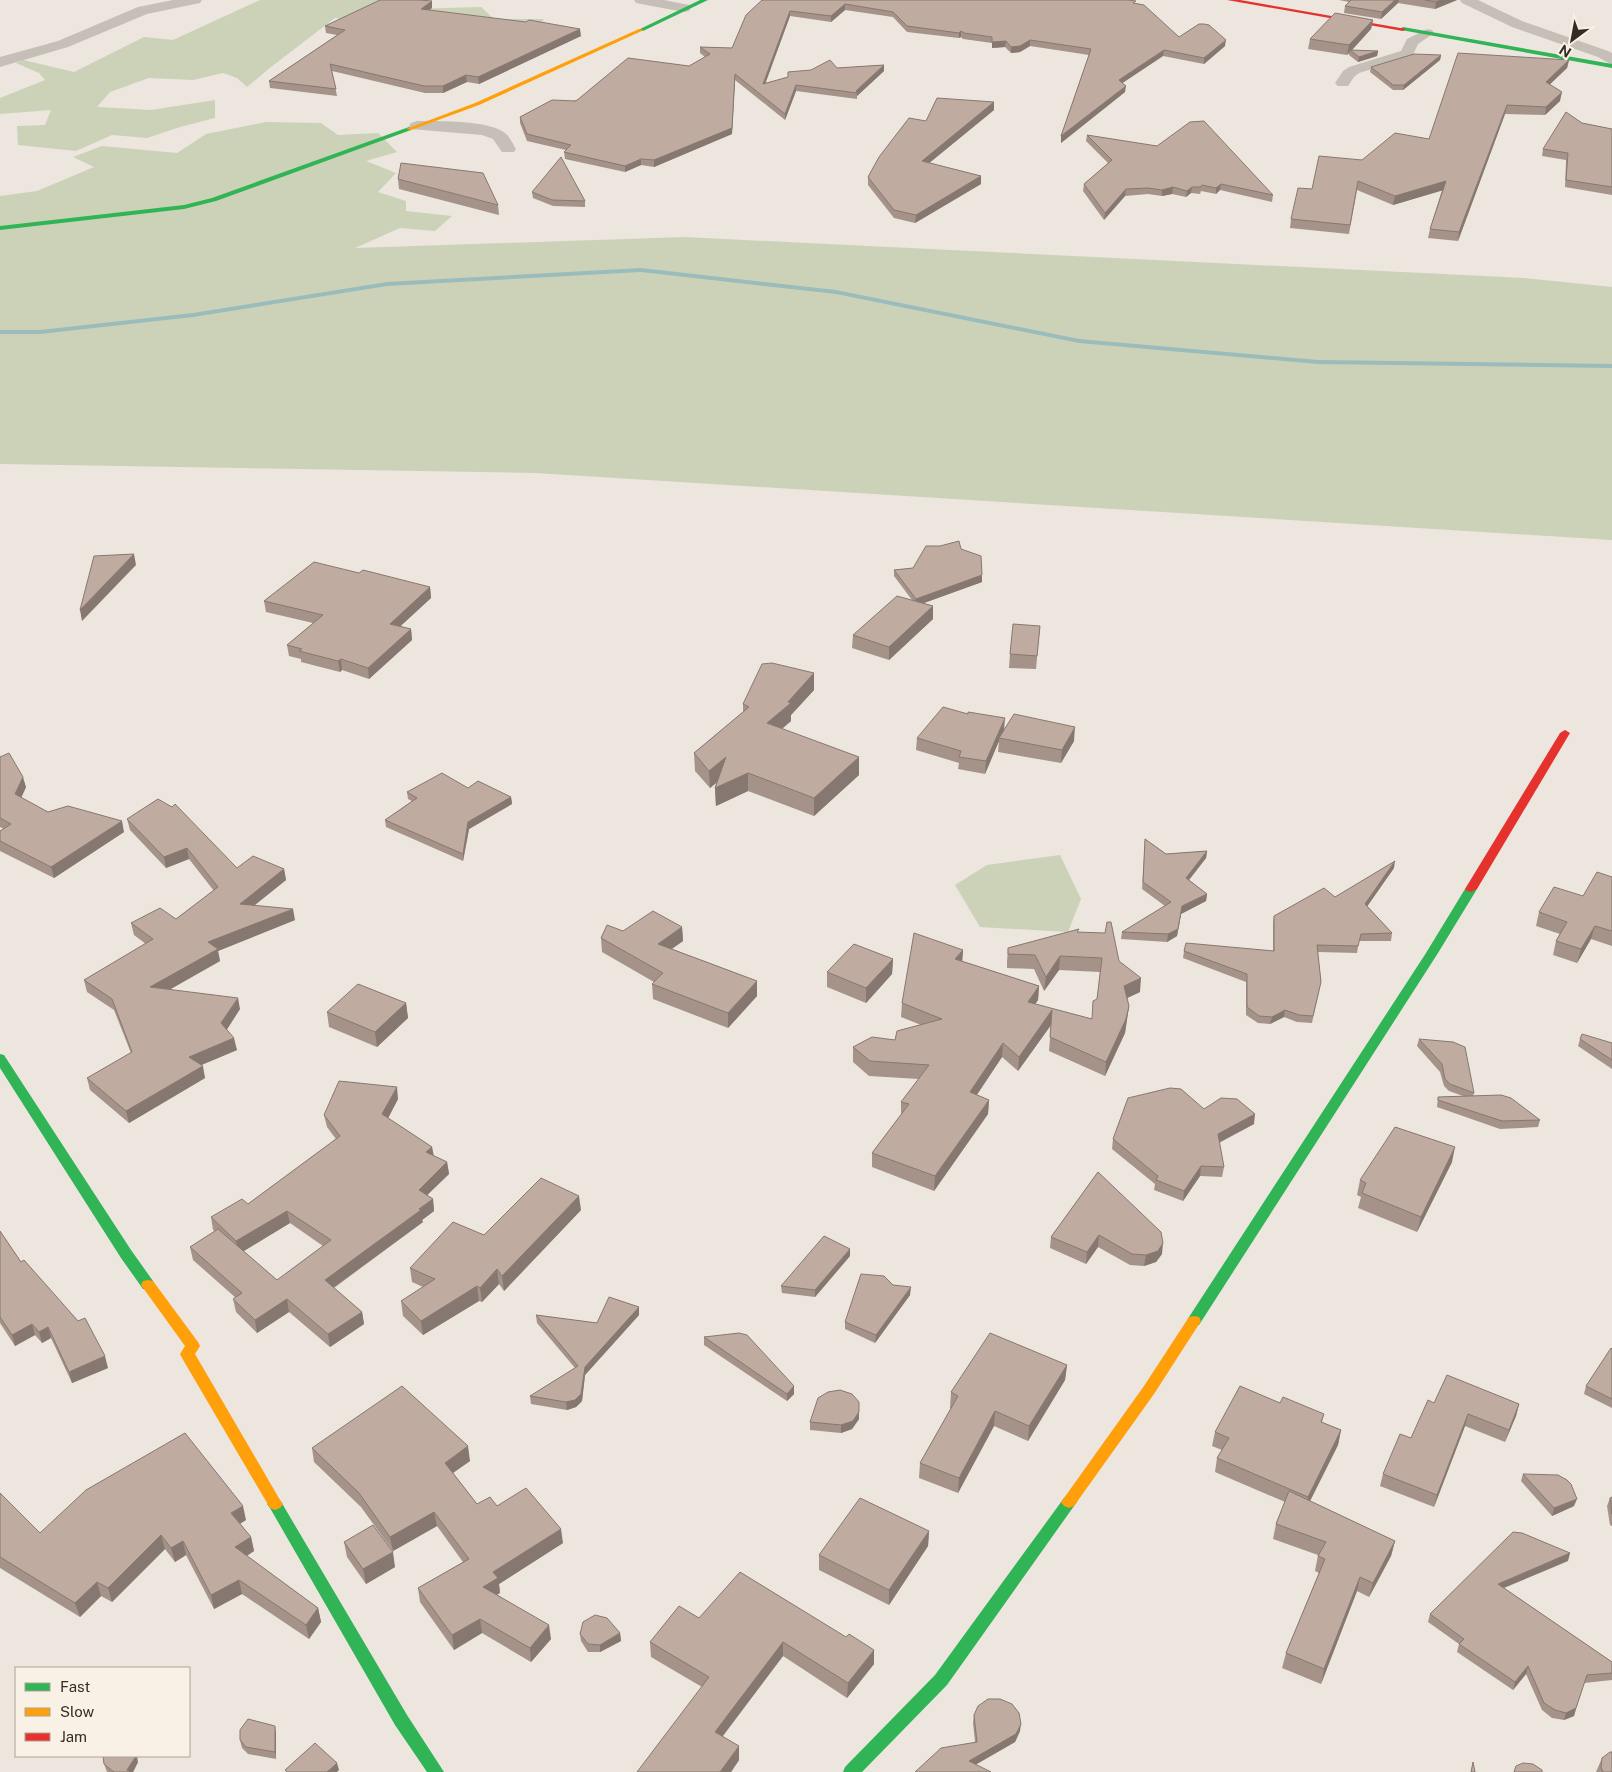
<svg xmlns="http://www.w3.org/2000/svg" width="1612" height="1772" font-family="'Public Sans',sans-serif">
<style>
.green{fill:#ccd2b8}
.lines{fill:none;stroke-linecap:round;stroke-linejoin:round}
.stream{fill:#9abcbd;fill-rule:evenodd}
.street{fill:#c5bfb8;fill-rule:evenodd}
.fast{fill:#30b455;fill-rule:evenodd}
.slow{fill:#ff9f0a;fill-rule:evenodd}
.jam{fill:#e5322d;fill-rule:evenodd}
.wall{fill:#a5938a;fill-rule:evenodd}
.shaded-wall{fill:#867870}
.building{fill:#c0aba0;stroke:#867870}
</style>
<rect width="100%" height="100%" fill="#ece6df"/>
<g class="green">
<path d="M 260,0 L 381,0 L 407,9 L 481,7 L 494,19 L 544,19 L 541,24 L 391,27 L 335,18 L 271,67 L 247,87 L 237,78 L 223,73 L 193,80 L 149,78 L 110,92 L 97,107 L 151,110 L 215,100 L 215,118 L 180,127 L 147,138 L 112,135 L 76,151 L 18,145 L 17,126 L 45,125 L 51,110 L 0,114 L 0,98 L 45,80 L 39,73 L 16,63 L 23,60 L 74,72 L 144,37 L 173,40 Z"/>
<path d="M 266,122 L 321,123 L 338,135 L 378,133 L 397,152 L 366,161 L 396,173 L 378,192 L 406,201 L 406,211 L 452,216 L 435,231 L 400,228 L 355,248 L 684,237 L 1524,278 L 1612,287 L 1612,540 L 535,473 L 0,464 L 0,196 L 37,191 L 94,167 L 73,157 L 102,146 L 177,153 L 206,134 Z"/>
<path d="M 1060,855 L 1081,899 L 1068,932 L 980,927 L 955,885 L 987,865 Z"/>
</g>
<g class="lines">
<path class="stream" d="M 641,268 L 836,290 L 1079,339 L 1318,360 L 1612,364 L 1612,368 L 1318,364 L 1079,343 L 836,294 L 641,272 L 387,286 L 193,317 L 40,334 L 0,334 L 0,330 L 40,330 L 193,313 L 387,282 Z"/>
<g class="street">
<path d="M 173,0 L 202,0 L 200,3 L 195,4 L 147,14 L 68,47 L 0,67 L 0,57 L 58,41 L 138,7 Z"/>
<path d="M 634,0 L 664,0 L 689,5 L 691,8 L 689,11 L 684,12 L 641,4 L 636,3 Z"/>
<path d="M 1460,0 L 1478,0 L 1522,21 L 1608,51 L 1612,53 L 1612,65 L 1598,57 L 1512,27 L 1462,3 Z"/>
<path d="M 1427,29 L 1432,30 L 1434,33 L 1418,44 L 1412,57 L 1359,73 L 1354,77 L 1348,86 L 1338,86 L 1335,83 L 1343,71 L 1349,67 L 1401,51 L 1407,39 Z"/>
<path d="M 417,121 C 438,121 489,120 505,133 C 510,137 513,144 516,149 L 514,152 L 502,152 L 493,139 L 482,135 L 411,129 L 409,126 L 411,123 Z"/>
</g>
<g class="fast">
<path d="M 700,0 L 708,0 L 643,31 L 638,30 Z"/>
<path d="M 1403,27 L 1612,64 L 1612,68 L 1401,30 L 1400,29 Z"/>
<path d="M 409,127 L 412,129 L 411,130 L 216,201 L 184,209 L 0,230 L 0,226 L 184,205 L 212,198 Z"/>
<path d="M 1471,886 L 1477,889 L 1438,953 L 1199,1325 L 1194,1326 L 1189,1325 L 1187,1321 L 1189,1317 L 1426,953 L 1465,889 Z"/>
<path d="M 0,1054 L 4,1055 L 131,1250 L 153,1281 L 155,1285 L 153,1289 L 148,1290 L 143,1289 L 121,1258 L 0,1068 Z"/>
<path d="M 1069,1496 L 1074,1498 L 1077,1502 L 1074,1506 L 947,1685 L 862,1772 L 843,1772 L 845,1767 L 935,1675 L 1064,1498 Z"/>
<path d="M 275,1498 L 280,1500 L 407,1715 L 444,1772 L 427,1772 L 395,1725 L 270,1508 L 267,1504 L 270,1500 Z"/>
</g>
<g class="slow">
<path d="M 639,29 L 644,30 L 479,105 L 411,130 L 406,129 L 475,103 Z"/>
<path d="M 148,1280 L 153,1281 L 198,1342 L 200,1346 L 195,1354 L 280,1500 L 283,1504 L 280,1508 L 275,1510 L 270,1508 L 182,1358 L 180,1354 L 185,1346 L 141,1285 L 143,1281 Z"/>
<path d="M 1194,1316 L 1199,1317 L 1201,1321 L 1154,1394 L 1074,1506 L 1069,1508 L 1064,1506 L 1061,1502 L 1064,1498 L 1144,1386 L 1189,1317 Z"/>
</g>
<g class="jam">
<path d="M 1227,0 L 1240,0 L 1406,29 L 1403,31 Z"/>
<path d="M 1565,730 L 1570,733 L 1477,889 L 1471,892 L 1467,891 L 1465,889 L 1560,733 Z"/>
</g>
</g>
<g class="wall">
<path d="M 762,0 L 1135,4 L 1179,37 L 1225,46 L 1204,64 L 1163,56 L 1122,83 L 1125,92 L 1061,143 L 1061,136 L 1089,55 L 1030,46 L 1020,52 L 1011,53 L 1005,47 L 992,48 L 992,43 L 963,39 L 961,37 L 959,38 L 907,32 L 893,17 L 845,10 L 831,22 L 790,16 L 765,83 L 837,68 L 884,65 L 884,71 L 857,96 L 857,99 L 796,91 L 785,120 L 735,80 L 732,134 L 654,167 L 641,165 L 625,172 L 565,159 L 564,152 L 566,150 L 527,141 L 520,123 L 520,117 L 689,66 L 705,57 L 700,53 L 700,47 L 732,48 Z"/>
<path d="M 1339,0 L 1457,0 L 1435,9 L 1398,3 L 1381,19 L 1344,13 L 1345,6 L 1349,2 Z"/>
<path d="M 432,8 L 429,10 L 581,36 L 479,84 L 467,82 L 443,93 L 425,93 L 332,71 L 337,96 L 270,88 L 269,81 L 337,35 L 326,33 L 325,26 Z"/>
<path d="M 1373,20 L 1371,29 L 1352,50 L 1378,51 L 1377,56 L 1358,62 L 1349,55 L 1349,53 L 1347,55 L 1308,49 L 1310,39 Z"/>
<path d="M 1441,55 L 1440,60 L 1403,90 L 1393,90 L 1370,72 L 1371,67 Z"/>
<path d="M 1569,60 L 1567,68 L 1550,84 L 1560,101 L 1545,115 L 1505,114 L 1458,241 L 1428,238 L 1430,229 L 1442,190 L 1393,205 L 1357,190 L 1349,234 L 1290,228 L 1291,219 L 1312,189 L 1362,160 L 1429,139 Z"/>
<path d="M 994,102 L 994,110 L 929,163 L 981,176 L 981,184 L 915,223 L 894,218 L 868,185 L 868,177 L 926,121 Z"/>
<path d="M 1582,123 L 1612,129 L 1612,195 L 1565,187 L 1566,160 L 1542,156 L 1543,149 Z"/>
<path d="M 1087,135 L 1273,195 L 1272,202 L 1220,190 L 1216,194 L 1201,191 L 1200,194 L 1191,193 L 1186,197 L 1172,194 L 1162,196 L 1148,194 L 1125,196 L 1104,220 L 1083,191 L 1084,184 L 1108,163 L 1086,141 Z"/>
<path d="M 398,179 L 498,205 L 499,215 L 399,189 Z"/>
<path d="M 532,192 L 585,201 L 585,207 L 553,206 L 533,198 Z"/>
<path d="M 961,549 L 982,582 L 923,603 L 933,606 L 933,619 L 889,660 L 852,648 L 853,635 L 912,600 L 894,576 L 894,570 L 913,568 Z"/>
<path d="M 359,573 L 430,587 L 431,598 L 400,626 L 411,629 L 412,640 L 369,679 L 342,670 L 340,672 L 301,662 L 301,659 L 289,656 L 287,645 L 313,623 L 266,612 L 264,601 Z"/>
<path d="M 1040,626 L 1036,669 L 1009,668 L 1010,654 Z"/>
<path d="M 814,690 L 791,715 L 791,721 L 782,729 L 859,775 L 814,816 L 748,791 L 716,806 L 715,788 L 717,782 L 710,788 L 695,771 L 694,753 L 743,712 L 743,704 Z"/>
<path d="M 1004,730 L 1074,741 L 1061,763 L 998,752 L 999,741 L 985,774 L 958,769 L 959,763 L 916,750 L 917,738 Z"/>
<path d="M 0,757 L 26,787 L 21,798 L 48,812 L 124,832 L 54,878 L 0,851 L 0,831 L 4,829 L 0,827 Z"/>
<path d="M 468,788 L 511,797 L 512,804 L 469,829 L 463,861 L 386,827 L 385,820 L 412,801 L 408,799 L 407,792 Z"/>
<path d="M 127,819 L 237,868 L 284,869 L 286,880 L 255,905 L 295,920 L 218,951 L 220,961 L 169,990 L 240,1009 L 227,1029 L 237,1050 L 201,1065 L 205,1078 L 129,1123 L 90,1090 L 87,1078 L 131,1053 L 114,1010 L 87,992 L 84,980 L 146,944 L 134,935 L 131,923 L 176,919 L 214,891 L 189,859 L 166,868 L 130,830 Z"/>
<path d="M 1145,839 L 1166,854 L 1207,851 L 1206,858 L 1189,880 L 1207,894 L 1206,901 L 1181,914 L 1177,936 L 1167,942 L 1121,939 L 1122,932 L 1165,906 L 1142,889 Z"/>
<path d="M 1394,868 L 1367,906 L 1392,933 L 1391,941 L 1359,941 L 1357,953 L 1318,952 L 1321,982 L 1312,1023 L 1297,1022 L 1284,1017 L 1270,1024 L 1258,1023 L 1246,1015 L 1246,982 L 1183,958 L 1184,951 L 1273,951 L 1273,923 L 1274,916 L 1335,897 Z"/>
<path d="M 1612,877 L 1612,946 L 1591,939 L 1577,963 L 1553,955 L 1556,941 L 1560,934 L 1536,926 L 1539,912 L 1583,896 Z"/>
<path d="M 682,927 L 683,941 L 672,949 L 757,981 L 757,996 L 728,1028 L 653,999 L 652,984 L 654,982 L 602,952 L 601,938 L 623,931 Z"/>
<path d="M 1079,932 L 1119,961 L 1140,992 L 1127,998 L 1129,1006 L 1125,1033 L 1105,1076 L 1049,1051 L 1051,1025 L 1018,1071 L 1002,1057 L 977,1095 L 989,1100 L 988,1114 L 934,1191 L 872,1167 L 872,1153 L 901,1115 L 901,1102 L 919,1079 L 869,1076 L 853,1062 L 853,1047 L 895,1040 L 921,1025 L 901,1017 L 902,1003 L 963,950 L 962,961 L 1039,986 L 1038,1000 L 1035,1004 L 1092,1019 L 1097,999 L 1100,972 L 1059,970 L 1044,991 L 1034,969 L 1007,968 L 1007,962 L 1008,948 Z"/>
<path d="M 893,959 L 892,974 L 866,1003 L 827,987 L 827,972 Z"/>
<path d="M 406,1003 L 408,1018 L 377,1047 L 329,1027 L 327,1012 Z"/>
<path d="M 1419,1039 L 1474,1093 L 1473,1096 L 1540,1120 L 1538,1127 L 1500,1129 L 1437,1107 L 1438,1097 L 1463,1096 L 1449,1091 L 1444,1086 L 1440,1072 L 1417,1046 Z"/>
<path d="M 1580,1039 L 1612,1043 L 1612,1069 L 1578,1046 Z"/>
<path d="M 398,1099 L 388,1118 L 432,1147 L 434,1156 L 447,1162 L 449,1174 L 427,1195 L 433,1199 L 434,1211 L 422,1220 L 423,1222 L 334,1288 L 362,1312 L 364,1324 L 330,1347 L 289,1312 L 257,1333 L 236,1312 L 233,1299 L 236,1298 L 193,1260 L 190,1247 L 215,1231 L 213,1230 L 211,1217 L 248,1204 L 336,1139 L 327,1127 L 324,1115 ZM 290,1223 L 323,1246 L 277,1280 L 243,1251 Z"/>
<path d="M 1204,1109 L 1254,1124 L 1219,1143 L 1224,1167 L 1222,1177 L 1200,1176 L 1183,1201 L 1154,1190 L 1155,1184 L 1112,1149 L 1113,1139 Z"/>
<path d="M 1452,1162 L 1417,1232 L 1358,1208 L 1361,1197 L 1357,1195 L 1360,1180 Z"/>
<path d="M 1098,1172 L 1162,1254 L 1156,1262 L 1144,1266 L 1130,1265 L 1098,1247 L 1086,1264 L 1050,1248 L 1051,1237 Z"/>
<path d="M 581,1210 L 504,1291 L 499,1284 L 482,1302 L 479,1301 L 423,1335 L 403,1316 L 401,1301 L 423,1287 L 412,1282 L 410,1268 L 484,1235 Z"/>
<path d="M 0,1231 L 21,1262 L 78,1321 L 108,1368 L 72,1383 L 51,1338 L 42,1343 L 35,1335 L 15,1346 L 0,1323 Z"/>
<path d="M 850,1256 L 815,1297 L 782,1293 L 781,1286 Z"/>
<path d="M 893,1285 L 910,1295 L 875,1343 L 845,1329 L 845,1322 Z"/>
<path d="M 536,1315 L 597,1323 L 639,1315 L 585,1375 L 582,1401 L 576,1407 L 567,1410 L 531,1404 L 530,1396 L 575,1368 L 537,1323 Z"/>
<path d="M 704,1337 L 794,1386 L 794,1394 L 787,1401 L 704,1345 Z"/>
<path d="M 1612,1349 L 1612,1408 L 1584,1394 L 1586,1386 Z"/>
<path d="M 1067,1365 L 1065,1380 L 1028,1441 L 994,1426 L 958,1493 L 919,1478 L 920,1463 L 951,1408 L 950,1408 L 951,1392 Z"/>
<path d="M 1280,1403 L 1324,1414 L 1322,1422 L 1341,1430 L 1338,1445 L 1310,1501 L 1395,1541 L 1391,1556 L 1369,1597 L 1357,1591 L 1321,1684 L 1282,1668 L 1286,1653 L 1319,1573 L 1315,1571 L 1318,1555 L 1273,1539 L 1276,1524 L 1285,1502 L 1215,1472 L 1217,1458 L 1222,1450 L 1212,1446 L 1215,1432 Z"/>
<path d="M 1434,1403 L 1519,1404 L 1516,1416 L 1505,1442 L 1465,1426 L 1434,1507 L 1380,1486 L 1383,1474 L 1411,1438 Z"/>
<path d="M 859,1419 L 852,1429 L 841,1433 L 810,1430 L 810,1422 Z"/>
<path d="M 312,1448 L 470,1461 L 453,1473 L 477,1504 L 497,1506 L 563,1543 L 499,1584 L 500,1593 L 497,1594 L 551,1639 L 531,1662 L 482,1633 L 454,1650 L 420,1602 L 418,1588 L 463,1562 L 437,1526 L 393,1551 L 361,1507 L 314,1462 Z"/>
<path d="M 1523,1474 L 1574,1506 L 1552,1516 L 1521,1481 Z"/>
<path d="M 0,1493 L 40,1533 L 246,1520 L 240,1524 L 251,1537 L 254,1551 L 247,1556 L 318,1608 L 321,1622 L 309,1639 L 242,1594 L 214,1609 L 186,1555 L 175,1562 L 165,1549 L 112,1602 L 101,1596 L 80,1617 L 0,1568 Z"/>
<path d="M 1612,1497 L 1612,1526 L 1610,1525 L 1607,1506 L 1610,1498 Z"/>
<path d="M 929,1531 L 928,1546 L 889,1605 L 819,1570 L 819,1555 Z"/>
<path d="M 344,1542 L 395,1567 L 366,1584 L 347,1557 Z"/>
<path d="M 1568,1561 L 1504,1588 L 1612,1662 L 1612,1680 L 1584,1683 L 1574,1716 L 1564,1720 L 1552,1718 L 1542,1710 L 1526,1674 L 1513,1690 L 1457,1652 L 1459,1644 L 1428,1622 L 1430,1614 Z"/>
<path d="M 699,1618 L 874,1664 L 847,1698 L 783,1656 L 723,1736 L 739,1760 L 731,1772 L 702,1687 L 651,1657 L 650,1642 Z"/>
<path d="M 620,1633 L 621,1641 L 600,1652 L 588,1652 L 581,1641 L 580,1634 Z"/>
<path d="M 974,1715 L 1020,1731 L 1015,1742 L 975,1765 L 915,1772 L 975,1742 L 973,1723 Z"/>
<path d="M 276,1733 L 276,1759 L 248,1754 L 242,1748 L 240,1740 Z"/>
<path d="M 1602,1758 L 1612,1772 L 1596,1772 Z"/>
<path d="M 138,1762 L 133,1772 L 107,1772 L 104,1764 Z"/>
</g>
<g class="shaded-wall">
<path d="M 1395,0 L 1399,0 L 1398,3 L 1381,19 L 1382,12 Z"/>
<path d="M 1441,0 L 1457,0 L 1435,9 L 1436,2 Z"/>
<path d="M 432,1 L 432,8 L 422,15 L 421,9 Z"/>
<path d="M 845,4 L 845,10 L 831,22 L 831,16 Z"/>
<path d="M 790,11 L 790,16 L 763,90 L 763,84 Z"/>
<path d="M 1373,20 L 1371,29 L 1351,51 L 1350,50 L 1349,53 L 1347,55 L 1349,45 Z"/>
<path d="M 580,29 L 581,36 L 479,84 L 478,77 Z"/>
<path d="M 961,31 L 961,37 L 959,38 L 959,33 Z"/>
<path d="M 1030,40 L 1030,46 L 1020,52 L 1011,53 L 1011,47 Z"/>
<path d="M 1226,40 L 1225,46 L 1204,64 L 1204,58 Z"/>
<path d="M 1006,41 L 1005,47 L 992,48 L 992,42 Z"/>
<path d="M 1164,50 L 1163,56 L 1118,86 L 1119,80 Z"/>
<path d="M 1378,51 L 1377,56 L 1358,62 L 1359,57 Z"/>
<path d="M 1441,55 L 1440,60 L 1403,90 L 1404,85 Z"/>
<path d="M 1569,60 L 1567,68 L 1544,90 L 1546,82 Z"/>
<path d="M 884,65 L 884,71 L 857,96 L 857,93 L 856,91 Z"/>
<path d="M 735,74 L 732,134 L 654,167 L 654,160 Z"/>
<path d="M 466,75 L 467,82 L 443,93 L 443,86 Z"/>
<path d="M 796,85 L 796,91 L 785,120 L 785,114 Z"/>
<path d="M 1126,86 L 1125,92 L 1061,143 L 1061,136 Z"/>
<path d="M 1562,92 L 1560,101 L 1545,115 L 1546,107 Z"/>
<path d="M 994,102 L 994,110 L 922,169 L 922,161 Z"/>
<path d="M 1507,105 L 1505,114 L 1458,241 L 1459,232 Z"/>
<path d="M 641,159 L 641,165 L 625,172 L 625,166 Z"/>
<path d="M 981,176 L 981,184 L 915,223 L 916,215 Z"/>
<path d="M 1446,181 L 1444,190 L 1393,205 L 1395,196 Z"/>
<path d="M 1221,184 L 1220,190 L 1216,194 L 1216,188 Z"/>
<path d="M 1173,187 L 1172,194 L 1162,196 L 1162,190 Z"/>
<path d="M 1192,187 L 1191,193 L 1186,197 L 1187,191 Z"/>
<path d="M 1126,189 L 1125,196 L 1104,220 L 1105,213 Z"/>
<path d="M 134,554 L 136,565 L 82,621 L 80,610 Z"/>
<path d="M 982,575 L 982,582 L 916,606 L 916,599 Z"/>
<path d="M 430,587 L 431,598 L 391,635 L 390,624 Z"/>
<path d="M 933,606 L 933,619 L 889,660 L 889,647 Z"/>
<path d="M 411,629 L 412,640 L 369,679 L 368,668 Z"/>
<path d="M 341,659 L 342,670 L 340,672 L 338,661 Z"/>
<path d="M 814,673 L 814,690 L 791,715 L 791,721 L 767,741 L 767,723 Z"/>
<path d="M 1005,718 L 1004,730 L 999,738 L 999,741 L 985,774 L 986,761 Z"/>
<path d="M 1075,727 L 1074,741 L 1061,763 L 1062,750 Z"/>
<path d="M 726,757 L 726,775 L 710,788 L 709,771 Z"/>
<path d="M 859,757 L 859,775 L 814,816 L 814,798 Z"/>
<path d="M 748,773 L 748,791 L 716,806 L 715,788 Z"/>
<path d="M 23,777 L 26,787 L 18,805 L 15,794 Z"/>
<path d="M 511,797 L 512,804 L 469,829 L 463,861 L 463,854 L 468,822 Z"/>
<path d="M 122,821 L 124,832 L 54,878 L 51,867 Z"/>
<path d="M 187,848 L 189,859 L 166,868 L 164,857 Z"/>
<path d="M 1207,851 L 1206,858 L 1185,885 L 1186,878 Z"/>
<path d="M 1395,861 L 1394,868 L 1364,911 L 1365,904 Z"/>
<path d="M 284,869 L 286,880 L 242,915 L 240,904 Z"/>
<path d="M 1207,894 L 1206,901 L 1181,914 L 1177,936 L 1167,942 L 1168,934 L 1182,906 Z"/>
<path d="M 293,909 L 295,920 L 218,951 L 220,961 L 153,999 L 150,987 L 208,942 Z"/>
<path d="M 1595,926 L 1591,939 L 1577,963 L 1581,949 Z"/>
<path d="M 682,927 L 683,941 L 658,958 L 658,944 Z"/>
<path d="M 963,950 L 962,964 L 955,959 Z"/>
<path d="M 1060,956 L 1059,970 L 1044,991 L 1046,977 Z"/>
<path d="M 893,959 L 892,974 L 866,1003 L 866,988 Z"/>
<path d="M 1141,978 L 1140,992 L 1123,1000 L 1124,986 Z"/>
<path d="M 757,981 L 757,996 L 728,1028 L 728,1013 Z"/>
<path d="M 1039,986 L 1038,1000 L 1027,1016 L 1028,1002 Z"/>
<path d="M 238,998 L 240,1009 L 224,1034 L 221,1023 Z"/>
<path d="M 406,1003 L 408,1018 L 377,1047 L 375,1032 Z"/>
<path d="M 1129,1006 L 1125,1033 L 1105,1076 L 1106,1062 Z"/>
<path d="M 1052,1010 L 1051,1025 L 1018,1071 L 1019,1057 Z"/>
<path d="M 1285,1010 L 1284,1017 L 1270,1024 L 1272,1017 Z"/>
<path d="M 234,1038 L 237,1050 L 192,1069 L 189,1057 Z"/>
<path d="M 1003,1043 L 1002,1057 L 969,1106 L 970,1092 Z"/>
<path d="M 203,1066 L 205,1078 L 129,1123 L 126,1111 Z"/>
<path d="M 397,1087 L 398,1099 L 384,1126 L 382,1114 Z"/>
<path d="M 989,1100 L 988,1114 L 934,1191 L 935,1176 Z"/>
<path d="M 1255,1114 L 1254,1124 L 1216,1144 L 1218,1134 Z"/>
<path d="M 432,1147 L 434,1159 L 426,1152 Z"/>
<path d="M 1455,1147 L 1452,1162 L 1417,1232 L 1421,1217 Z"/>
<path d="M 447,1162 L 449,1174 L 420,1202 L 419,1190 Z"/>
<path d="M 1201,1166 L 1200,1176 L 1183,1201 L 1184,1191 Z"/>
<path d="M 579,1196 L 581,1210 L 504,1291 L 502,1276 Z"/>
<path d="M 433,1199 L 434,1211 L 422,1220 L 423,1222 L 327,1292 L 325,1280 Z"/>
<path d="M 287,1211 L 290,1223 L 239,1254 L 236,1241 Z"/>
<path d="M 1099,1235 L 1098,1247 L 1086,1264 L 1087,1252 Z"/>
<path d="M 1163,1243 L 1162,1254 L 1156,1262 L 1144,1266 L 1146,1255 Z"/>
<path d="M 850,1249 L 850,1256 L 815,1297 L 815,1290 Z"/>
<path d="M 497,1269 L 499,1284 L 482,1302 L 480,1288 Z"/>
<path d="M 477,1286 L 479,1301 L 423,1335 L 421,1321 Z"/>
<path d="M 911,1287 L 910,1295 L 875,1343 L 876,1335 Z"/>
<path d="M 287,1299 L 289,1312 L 257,1333 L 255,1320 Z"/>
<path d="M 639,1307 L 639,1315 L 585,1375 L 582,1401 L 576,1407 L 567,1410 L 566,1402 L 585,1367 Z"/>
<path d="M 362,1312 L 364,1324 L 330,1347 L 328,1334 Z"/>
<path d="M 32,1324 L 35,1335 L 15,1346 L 12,1335 Z"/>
<path d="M 48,1327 L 51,1338 L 42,1343 L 39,1332 Z"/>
<path d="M 105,1356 L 108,1368 L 72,1383 L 69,1372 Z"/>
<path d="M 1067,1365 L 1065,1380 L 1028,1441 L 1029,1426 Z"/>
<path d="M 794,1386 L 794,1394 L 787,1401 L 787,1394 Z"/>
<path d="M 1519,1404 L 1516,1416 L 1505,1442 L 1509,1430 Z"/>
<path d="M 995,1411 L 994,1426 L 958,1493 L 959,1478 Z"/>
<path d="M 859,1412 L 859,1419 L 852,1429 L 841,1433 L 841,1425 Z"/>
<path d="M 1468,1414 L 1465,1426 L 1434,1507 L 1437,1495 Z"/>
<path d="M 1341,1430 L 1338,1445 L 1305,1511 L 1308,1497 Z"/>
<path d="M 468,1446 L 470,1461 L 447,1477 L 445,1463 Z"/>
<path d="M 1577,1499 L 1574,1506 L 1552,1516 L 1554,1508 Z"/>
<path d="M 243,1506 L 246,1520 L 234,1527 L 231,1513 Z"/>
<path d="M 434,1512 L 437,1526 L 393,1551 L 390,1537 Z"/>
<path d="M 561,1529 L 563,1543 L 499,1584 L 500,1593 L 485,1601 L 483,1587 L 493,1572 Z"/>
<path d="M 929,1531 L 928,1546 L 889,1605 L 889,1590 Z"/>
<path d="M 161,1535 L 165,1549 L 112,1602 L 108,1588 Z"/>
<path d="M 251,1537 L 254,1551 L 238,1561 L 235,1547 Z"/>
<path d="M 183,1541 L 186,1555 L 175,1562 L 171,1548 Z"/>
<path d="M 1395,1541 L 1391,1556 L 1369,1597 L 1373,1583 Z"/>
<path d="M 393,1552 L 395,1567 L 366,1584 L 363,1569 Z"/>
<path d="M 1570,1553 L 1568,1561 L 1496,1591 L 1498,1584 Z"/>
<path d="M 1360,1577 L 1357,1591 L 1321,1684 L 1324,1669 Z"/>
<path d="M 239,1580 L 242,1594 L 214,1609 L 211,1595 Z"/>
<path d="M 97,1582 L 101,1596 L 80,1617 L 75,1603 Z"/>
<path d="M 318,1608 L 321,1622 L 309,1639 L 306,1625 Z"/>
<path d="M 480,1619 L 482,1633 L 454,1650 L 452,1635 Z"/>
<path d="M 549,1625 L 551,1639 L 531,1662 L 530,1648 Z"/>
<path d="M 620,1633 L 621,1641 L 600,1652 L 600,1645 Z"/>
<path d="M 783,1642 L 783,1656 L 715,1746 L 715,1732 Z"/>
<path d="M 874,1650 L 874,1664 L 847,1698 L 848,1683 Z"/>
<path d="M 1528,1666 L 1526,1674 L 1513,1690 L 1515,1682 Z"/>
<path d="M 1576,1708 L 1574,1716 L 1564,1720 L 1566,1713 Z"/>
<path d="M 1021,1724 L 1020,1731 L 1015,1742 L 968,1769 L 969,1761 Z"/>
<path d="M 275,1726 L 276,1733 L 276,1759 L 275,1752 Z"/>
<path d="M 739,1746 L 739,1760 L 731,1772 L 720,1772 Z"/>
<path d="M 136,1756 L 137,1756 L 138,1762 L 133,1772 L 128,1772 L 127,1770 Z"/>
<path d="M 337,1763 L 339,1770 L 337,1772 L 327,1772 Z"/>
</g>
<g class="building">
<path d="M 380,0 L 419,0 L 432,1 L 421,9 L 526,22 L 529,20 L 580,29 L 478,77 L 466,75 L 443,86 L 424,86 L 330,64 L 336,89 L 269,81 L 345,30 L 325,26 Z"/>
<path d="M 762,0 L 1128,0 L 1136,1 L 1133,3 L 1144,5 L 1179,37 L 1199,24 L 1204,24 L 1209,25 L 1226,40 L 1204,58 L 1164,50 L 1119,80 L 1126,86 L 1061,136 L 1091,49 L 1030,40 L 1020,46 L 1011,47 L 1006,41 L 992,42 L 992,37 L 964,33 L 961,31 L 959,33 L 907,26 L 893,12 L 845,4 L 831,16 L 790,11 L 763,84 L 788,77 L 788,72 L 811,70 L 830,60 L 837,68 L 884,65 L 856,91 L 857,93 L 796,85 L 785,114 L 735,74 L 732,128 L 654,160 L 641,159 L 625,166 L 564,152 L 571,145 L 527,134 L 520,117 L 552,100 L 576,101 L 628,58 L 689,66 L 710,54 L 700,47 L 732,48 L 746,15 Z"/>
<path d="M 1351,0 L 1395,0 L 1382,12 L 1345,6 Z"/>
<path d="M 1425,0 L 1441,0 L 1436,2 Z"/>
<path d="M 1335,13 L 1373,20 L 1349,45 L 1310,39 Z"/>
<path d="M 1350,50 L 1378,51 L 1359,57 Z"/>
<path d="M 1458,53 L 1569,60 L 1546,82 L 1562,92 L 1546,107 L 1507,105 L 1459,232 L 1430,229 L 1446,181 L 1395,196 L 1358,181 L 1350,225 L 1291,219 L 1298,188 L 1312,189 L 1319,156 L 1362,160 L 1395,133 L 1429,139 Z"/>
<path d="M 1414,54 L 1441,55 L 1404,85 L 1393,85 L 1371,67 Z"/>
<path d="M 937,98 L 994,102 L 922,161 L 981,176 L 916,215 L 894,210 L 868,177 L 879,157 L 909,118 L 926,121 Z"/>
<path d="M 1566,112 L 1582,123 L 1612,129 L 1612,187 L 1566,180 L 1568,153 L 1543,149 Z"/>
<path d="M 1204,121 L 1273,195 L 1221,184 L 1216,188 L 1202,185 L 1201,187 L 1192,187 L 1187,191 L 1173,187 L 1162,190 L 1148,188 L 1126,189 L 1105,213 L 1084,184 L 1112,160 L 1087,135 L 1157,146 L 1190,122 Z"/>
<path d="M 561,157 L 585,201 L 552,200 L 532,192 Z"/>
<path d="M 401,163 L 483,173 L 498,205 L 398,179 Z"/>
<path d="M 959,541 L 961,549 L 981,556 L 982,575 L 916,599 L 894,570 L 913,568 L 926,546 L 940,546 Z"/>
<path d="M 134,554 L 80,610 L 94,556 Z"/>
<path d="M 314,562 L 359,573 L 363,570 L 430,587 L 390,624 L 411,629 L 368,668 L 341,659 L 338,661 L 299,651 L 302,649 L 287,645 L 323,615 L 264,601 Z"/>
<path d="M 897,596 L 933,606 L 889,647 L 853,635 Z"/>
<path d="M 1013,624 L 1040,626 L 1037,656 L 1010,654 Z"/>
<path d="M 772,663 L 814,673 L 788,702 L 791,703 L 767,723 L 859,757 L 814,798 L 748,773 L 715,788 L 726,757 L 709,771 L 694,753 L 749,707 L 743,704 L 762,664 Z"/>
<path d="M 943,707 L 968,714 L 968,712 L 1005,718 L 986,761 L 959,757 L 961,751 L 917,738 Z"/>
<path d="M 1014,714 L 1075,727 L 1062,750 L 999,738 Z"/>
<path d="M 9,753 L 23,777 L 15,794 L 48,812 L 68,806 L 122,821 L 51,867 L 0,841 L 0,831 L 11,824 L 0,818 L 0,757 Z"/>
<path d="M 442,773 L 468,788 L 478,781 L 511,797 L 468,822 L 463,854 L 385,820 L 417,798 L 407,792 Z"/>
<path d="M 158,799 L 172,807 L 175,804 L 237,868 L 253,856 L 284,869 L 240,904 L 293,909 L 208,942 L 218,949 L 150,987 L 238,998 L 221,1023 L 234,1038 L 189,1057 L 203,1066 L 126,1111 L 87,1078 L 132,1052 L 112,999 L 84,980 L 153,939 L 131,923 L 160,908 L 176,919 L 218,887 L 187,848 L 164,857 L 127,819 Z"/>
<path d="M 1145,839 L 1166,854 L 1207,851 L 1186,878 L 1207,894 L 1182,906 L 1178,929 L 1168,934 L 1122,932 L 1171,902 L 1143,882 Z"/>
<path d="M 1395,861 L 1365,904 L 1392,933 L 1361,934 L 1358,946 L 1317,945 L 1321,982 L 1313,1016 L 1299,1015 L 1285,1010 L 1272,1017 L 1259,1016 L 1247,1007 L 1247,974 L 1184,951 L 1186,943 L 1274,951 L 1274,916 L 1324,888 L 1335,897 Z"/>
<path d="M 1597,872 L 1612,877 L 1612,931 L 1595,926 L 1581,949 L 1556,941 L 1567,922 L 1539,912 L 1554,887 L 1583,896 Z"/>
<path d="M 653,911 L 682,927 L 658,944 L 757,981 L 728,1013 L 652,984 L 663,973 L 601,938 L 607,925 L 623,931 Z"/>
<path d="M 1107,922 L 1111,922 L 1119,961 L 1141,978 L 1124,986 L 1129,1006 L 1126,1019 L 1106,1062 L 1050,1037 L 1052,1010 L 1019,1057 L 1003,1043 L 970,1092 L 989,1100 L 935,1176 L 872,1153 L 909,1104 L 901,1102 L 929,1065 L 870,1061 L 853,1047 L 872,1037 L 895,1040 L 897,1031 L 942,1019 L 902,1003 L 914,933 L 963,950 L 955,959 L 1039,986 L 1028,1002 L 1092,1019 L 1093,1001 L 1097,999 L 1102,958 L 1060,956 L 1046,977 L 1035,955 L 1008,954 L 1008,948 L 1079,929 L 1077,932 L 1105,933 Z"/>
<path d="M 854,944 L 893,959 L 866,988 L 827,972 Z"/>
<path d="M 358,984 L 406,1003 L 375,1032 L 327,1012 Z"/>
<path d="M 1582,1034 L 1612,1043 L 1612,1060 L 1580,1039 Z"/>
<path d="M 1419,1039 L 1453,1042 L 1465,1047 L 1474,1093 L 1450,1084 L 1445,1079 L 1442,1064 Z"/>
<path d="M 339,1081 L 397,1087 L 382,1114 L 432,1147 L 426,1152 L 447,1162 L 419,1190 L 433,1199 L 419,1209 L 421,1210 L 325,1280 L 362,1312 L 328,1334 L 287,1299 L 255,1320 L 233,1299 L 242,1293 L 190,1247 L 218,1229 L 277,1280 L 331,1240 L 287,1211 L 236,1241 L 211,1217 L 242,1199 L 248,1204 L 340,1136 L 324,1115 Z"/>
<path d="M 1170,1088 L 1181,1089 L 1204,1109 L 1221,1098 L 1237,1099 L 1255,1114 L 1218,1134 L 1224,1167 L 1201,1166 L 1184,1191 L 1156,1180 L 1158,1176 L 1113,1139 L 1128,1098 Z"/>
<path d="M 1501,1095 L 1511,1098 L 1540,1120 L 1502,1121 L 1438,1100 L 1438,1097 Z"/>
<path d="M 1395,1127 L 1455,1147 L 1421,1217 L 1362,1193 L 1366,1183 L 1360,1180 Z"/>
<path d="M 1098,1172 L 1161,1232 L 1163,1243 L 1158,1251 L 1146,1255 L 1132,1254 L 1099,1235 L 1087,1252 L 1051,1237 Z"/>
<path d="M 541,1178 L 579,1196 L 502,1276 L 497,1269 L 480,1288 L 477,1286 L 421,1321 L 401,1301 L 435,1279 L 410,1268 L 453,1222 L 484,1235 Z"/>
<path d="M 0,1231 L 21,1262 L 24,1260 L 78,1321 L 85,1318 L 105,1356 L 69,1372 L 48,1327 L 39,1332 L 32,1324 L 12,1335 L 0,1317 Z"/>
<path d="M 824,1236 L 850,1249 L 815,1290 L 781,1286 Z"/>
<path d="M 861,1274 L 884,1276 L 893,1285 L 911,1287 L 876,1335 L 845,1322 Z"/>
<path d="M 609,1297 L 639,1307 L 585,1367 L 581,1394 L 575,1400 L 566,1402 L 530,1396 L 578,1366 L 536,1315 L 597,1323 Z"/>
<path d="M 739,1333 L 747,1335 L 794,1386 L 787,1394 L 704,1337 Z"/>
<path d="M 990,1333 L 1067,1365 L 1029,1426 L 995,1411 L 959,1478 L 920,1463 L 958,1396 L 951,1392 Z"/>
<path d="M 1611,1348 L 1612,1349 L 1612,1399 L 1586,1386 Z"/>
<path d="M 1447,1375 L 1519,1404 L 1509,1430 L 1468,1414 L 1437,1495 L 1383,1474 L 1400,1434 L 1411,1438 L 1428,1400 L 1434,1403 Z"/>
<path d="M 402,1386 L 468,1446 L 445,1463 L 477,1504 L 490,1497 L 497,1506 L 526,1488 L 561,1529 L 493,1572 L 498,1578 L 483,1587 L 549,1625 L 530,1648 L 480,1619 L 452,1635 L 418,1588 L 469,1559 L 434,1512 L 390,1537 L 359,1493 L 312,1448 Z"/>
<path d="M 1240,1386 L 1280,1403 L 1283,1397 L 1324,1414 L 1321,1422 L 1341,1430 L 1308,1497 L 1217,1458 L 1229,1438 L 1215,1432 Z"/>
<path d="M 840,1390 L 852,1394 L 859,1402 L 859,1412 L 853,1421 L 841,1425 L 810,1422 L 818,1398 L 828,1392 Z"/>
<path d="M 185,1433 L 243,1506 L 231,1513 L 251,1537 L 235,1547 L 318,1608 L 306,1625 L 239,1580 L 211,1595 L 183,1541 L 171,1548 L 161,1535 L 108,1588 L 97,1582 L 75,1603 L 0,1557 L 0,1493 L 40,1533 L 86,1490 Z"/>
<path d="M 1523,1474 L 1558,1475 L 1567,1480 L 1571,1484 L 1577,1499 L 1554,1508 Z"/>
<path d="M 1289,1491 L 1395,1541 L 1373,1583 L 1360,1577 L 1324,1669 L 1286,1653 L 1325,1559 L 1318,1556 L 1326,1542 L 1276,1524 Z"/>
<path d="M 1612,1497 L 1612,1514 L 1610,1498 Z"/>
<path d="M 860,1498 L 929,1531 L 889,1590 L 819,1555 Z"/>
<path d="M 373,1525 L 393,1552 L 363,1569 L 344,1542 Z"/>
<path d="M 1513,1532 L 1522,1533 L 1570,1553 L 1498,1584 L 1612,1662 L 1612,1673 L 1587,1675 L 1576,1708 L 1566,1713 L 1555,1710 L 1544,1703 L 1528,1666 L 1515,1682 L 1459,1644 L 1464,1639 L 1430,1614 Z"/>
<path d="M 740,1572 L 846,1637 L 849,1634 L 874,1650 L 848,1683 L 783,1642 L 715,1732 L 739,1746 L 720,1772 L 637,1772 L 709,1677 L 650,1642 L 679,1606 L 699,1618 Z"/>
<path d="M 595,1615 L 607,1618 L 620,1633 L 600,1645 L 588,1644 L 580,1634 L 583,1622 Z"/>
<path d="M 988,1699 L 1000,1699 L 1012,1704 L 1019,1713 L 1021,1724 L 1016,1734 L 969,1761 L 991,1772 L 915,1772 L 941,1748 L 977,1742 L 974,1715 L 978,1706 Z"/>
<path d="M 248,1719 L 275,1726 L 275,1752 L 246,1747 L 240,1740 L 240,1730 Z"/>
<path d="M 315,1743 L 337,1763 L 327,1772 L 287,1772 L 285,1770 Z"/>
<path d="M 1610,1752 L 1612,1752 L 1612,1772 L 1603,1772 L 1601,1767 L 1602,1758 Z"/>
<path d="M 103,1756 L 136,1756 L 127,1770 L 131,1772 L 114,1772 L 104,1764 Z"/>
<path d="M 1473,1762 L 1475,1772 L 1471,1772 Z"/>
<path d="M 1523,1763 L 1533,1764 L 1542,1770 L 1542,1772 L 1514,1772 L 1516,1766 Z"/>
</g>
<rect x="15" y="1667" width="175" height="90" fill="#f9f1e5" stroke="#aba299"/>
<rect x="25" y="1683" width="25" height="8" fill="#30b455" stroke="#aba299"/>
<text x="60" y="1692" font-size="15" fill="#352c26">Fast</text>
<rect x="25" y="1708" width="25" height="8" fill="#ff9f0a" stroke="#aba299"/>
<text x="60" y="1717" font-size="15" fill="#352c26">Slow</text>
<rect x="25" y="1733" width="25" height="8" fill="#e5322d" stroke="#aba299"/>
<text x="60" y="1742" font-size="15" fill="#352c26">Jam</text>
<g transform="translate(1572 40) rotate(212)" stroke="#f9f1e5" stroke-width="4" paint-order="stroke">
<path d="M0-4L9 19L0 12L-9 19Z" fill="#352c26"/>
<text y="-8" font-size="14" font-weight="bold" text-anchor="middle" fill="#352c26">N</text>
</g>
</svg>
